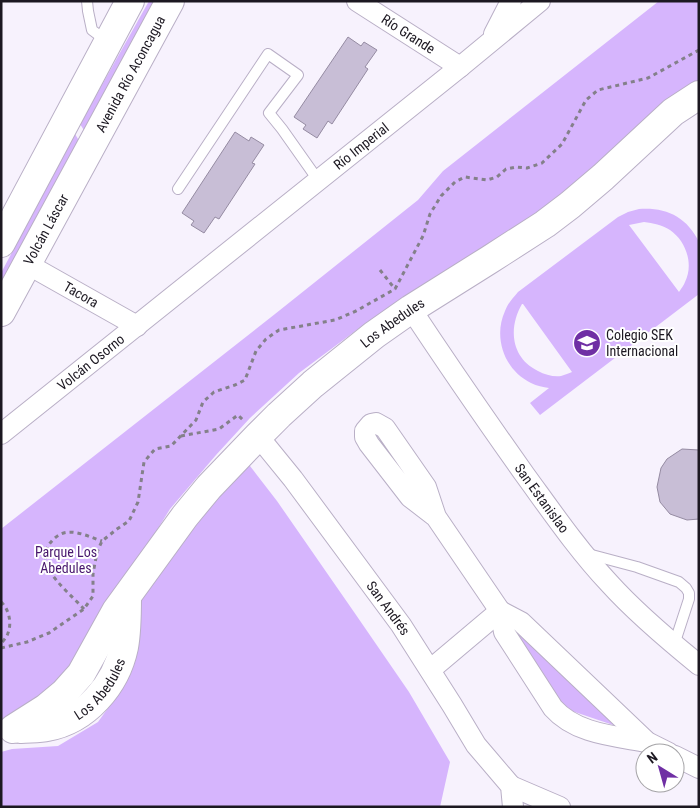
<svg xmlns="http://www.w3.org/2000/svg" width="700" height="808" font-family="'Roboto Condensed',sans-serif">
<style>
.green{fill:#d6b5fd;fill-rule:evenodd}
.building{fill:#c8bed6;stroke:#958ba2}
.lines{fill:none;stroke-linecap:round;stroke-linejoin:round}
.lane-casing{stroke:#b9afc6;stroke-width:12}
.street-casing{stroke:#b9afc6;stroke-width:22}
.secondary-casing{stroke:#b9afc6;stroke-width:30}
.path{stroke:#84808a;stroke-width:3;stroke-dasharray:4 4;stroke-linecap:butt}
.lane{stroke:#fff;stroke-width:10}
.street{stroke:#fff;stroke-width:20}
.secondary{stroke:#fff;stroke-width:28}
.labels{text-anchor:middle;stroke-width:4;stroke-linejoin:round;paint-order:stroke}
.street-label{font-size:14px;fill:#1c1821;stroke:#fff}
.poi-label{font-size:14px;fill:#1c1821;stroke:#fff;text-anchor:start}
.park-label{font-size:14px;fill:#48176e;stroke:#fff}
</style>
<rect width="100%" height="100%" fill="#f7f2fd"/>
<g class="green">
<path d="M 149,1 L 160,1 L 87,135 L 80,124 Z"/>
<path d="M 659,1 L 699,1 L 699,84 L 560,196 L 526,222 L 406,296 L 366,323 L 299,373 L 250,418 L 216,455 L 170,509 L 136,564 L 78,667 L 1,726 L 1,529 L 275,314 L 418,200 L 443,171 Z"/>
<path d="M 75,134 L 81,144 L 1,298 L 1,273 Z"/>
<path d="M 639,209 C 666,207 687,217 699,242 L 699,294 L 540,415 L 530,403 L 549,388 C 543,387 537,386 531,383 C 504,370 493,337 505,311 C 508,303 513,298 518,292 L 618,217 L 628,212 ZM 644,222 C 653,223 662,225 670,230 C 686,241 694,264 685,282 C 684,285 681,289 679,292 L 629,225 ZM 522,304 L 523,304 L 572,372 C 569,373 565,375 561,376 C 554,377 545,375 538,371 C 511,358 508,328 522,304 Z"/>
<path d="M 242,466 L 250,466 L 277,501 L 354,612 L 409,692 L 450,762 L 440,807 L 1,807 L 1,752 L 12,749 L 58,746 L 98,722 L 123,687 L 141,601 L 179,543 Z"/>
<path d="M 514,629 L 616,726 L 563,708 Z"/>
</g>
<g class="building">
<path d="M 348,37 L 361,46 L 364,42 L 377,50 L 365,67 L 368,69 L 332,124 L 328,121 L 317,138 L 303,129 L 306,125 L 294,117 Z"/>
<path d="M 235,132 L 249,141 L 251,137 L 264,145 L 252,163 L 255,164 L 219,219 L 215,217 L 204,233 L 191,225 L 194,221 L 182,213 Z"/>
<path d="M 682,449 L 699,450 L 699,519 L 687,520 L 670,514 L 660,502 L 657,487 L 661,468 L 667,459 Z"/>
</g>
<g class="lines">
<g class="lane-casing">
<g id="lane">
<path d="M 87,1 L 88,11 L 92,30 L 108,42"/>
<path d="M 178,189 L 268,54 L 298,75 L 269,113 L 282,129 L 318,180"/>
<path d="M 588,554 L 637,567 L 679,582 L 686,588 L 689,593 L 689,599 L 674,645"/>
</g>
</g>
<g class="street-casing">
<g id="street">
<path id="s1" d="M 357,1 L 460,67"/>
<path d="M 494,34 L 511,1"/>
<path id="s2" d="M 27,264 L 137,326"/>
<path id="s3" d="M 411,309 C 448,365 486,420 525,475 C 552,512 578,550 609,583 C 636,613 667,639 699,665"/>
<path id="s4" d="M 1,434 L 460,67 L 540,1"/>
<path id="s5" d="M 258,436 L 293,479 L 401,625 L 452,705 L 476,745 L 511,786 L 513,807"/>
<path d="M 436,517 L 410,497 L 369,444 L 365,437 L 365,431 L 371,424 L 376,423 L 385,428 L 426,487 L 436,517 L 500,611 L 504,632 L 553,708 C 576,734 615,736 647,742"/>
<path d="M 430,670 L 500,611 L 521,622 L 647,742 L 669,753"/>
<path d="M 675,756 L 699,768"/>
<path d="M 511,786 L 560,807"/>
</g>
</g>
<g class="secondary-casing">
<g id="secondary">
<path d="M 1,243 L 130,1"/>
<path id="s6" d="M 1,312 L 170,1"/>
<path id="s7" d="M 13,729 L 46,708 L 64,693 L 81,674 L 116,611 L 185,516 L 209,487 L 258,436 L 279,415 L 313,384 L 374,335 L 411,309 L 489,260 L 545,224 L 570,205 L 603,177 L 673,112 L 699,95"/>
<path id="s8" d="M 20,729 C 29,728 39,729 47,727 C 86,720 116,685 124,647 C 127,631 127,614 127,597"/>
</g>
</g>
<g class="path">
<path d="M 380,270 L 395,289"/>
<path d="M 181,436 L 219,429 L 238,415 L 244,421"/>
<path d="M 1,602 C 9,609 12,623 8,633 C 7,637 3,641 1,644"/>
<path d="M 84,609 C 73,597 56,583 48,568 C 45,562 45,552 48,546 C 63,523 81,534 102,541"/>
<path d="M 1,648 L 27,642 L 49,633 L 84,609 L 93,596 L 93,574 L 97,552 L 102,541 L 117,529 L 129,521 L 138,502 L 144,462 L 155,449 L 171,446 L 196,420 L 203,402 L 214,392 L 235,385 L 245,380 L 256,351 L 266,339 L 279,330 L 335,320 L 356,311 L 395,289 L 423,236 L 430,214 L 441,196 L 455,182 L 465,177 L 487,180 L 497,177 L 506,169 L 516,167 L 527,168 L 542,163 L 562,144 L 586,100 L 598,90 L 648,78 L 699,50"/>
</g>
<use href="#lane" class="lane"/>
<use href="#street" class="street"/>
<use href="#secondary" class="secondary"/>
</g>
<defs>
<g id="school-disc" transform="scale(1.4375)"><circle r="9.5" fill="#6f2fa4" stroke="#fff"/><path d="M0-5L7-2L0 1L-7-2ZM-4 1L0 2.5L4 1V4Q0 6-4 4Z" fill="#fff"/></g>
</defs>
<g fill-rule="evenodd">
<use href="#school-disc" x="587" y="343"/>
</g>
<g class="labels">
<g class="street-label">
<text dy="5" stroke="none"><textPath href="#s1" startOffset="61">Río Grande</textPath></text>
<text dy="5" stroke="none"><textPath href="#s6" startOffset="271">Avenida Río Aconcagua</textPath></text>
<text dy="5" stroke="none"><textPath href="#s4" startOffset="461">Río Imperial</textPath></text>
<text dy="5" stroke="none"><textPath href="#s6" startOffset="94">Volcán Láscar</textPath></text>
<text dy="5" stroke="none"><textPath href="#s2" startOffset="62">Tacora</textPath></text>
<text dy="5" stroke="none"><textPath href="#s7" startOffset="562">Los Abedules</textPath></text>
<text dy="5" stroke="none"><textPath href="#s4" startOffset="115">Volcán Osorno</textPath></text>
<text dy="5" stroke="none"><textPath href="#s3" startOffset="230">San Estanislao</textPath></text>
<text dy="5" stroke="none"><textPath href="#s5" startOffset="216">San Andrés</textPath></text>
<text dy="5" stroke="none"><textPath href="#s8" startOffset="95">Los Abedules</textPath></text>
</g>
<g class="poi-label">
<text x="606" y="340">Colegio SEK<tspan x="606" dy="16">Internacional</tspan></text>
</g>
<g class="park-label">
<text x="66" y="557">Parque Los<tspan x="66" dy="16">Abedules</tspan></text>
</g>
</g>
<rect width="700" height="808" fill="none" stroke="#1c1821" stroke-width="5"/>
<g transform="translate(660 768) rotate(323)"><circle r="24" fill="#ffffff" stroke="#a4a3a6"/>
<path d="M0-4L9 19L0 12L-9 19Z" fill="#6f2fa4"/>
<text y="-8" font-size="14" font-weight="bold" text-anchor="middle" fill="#1c1821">N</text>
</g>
</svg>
